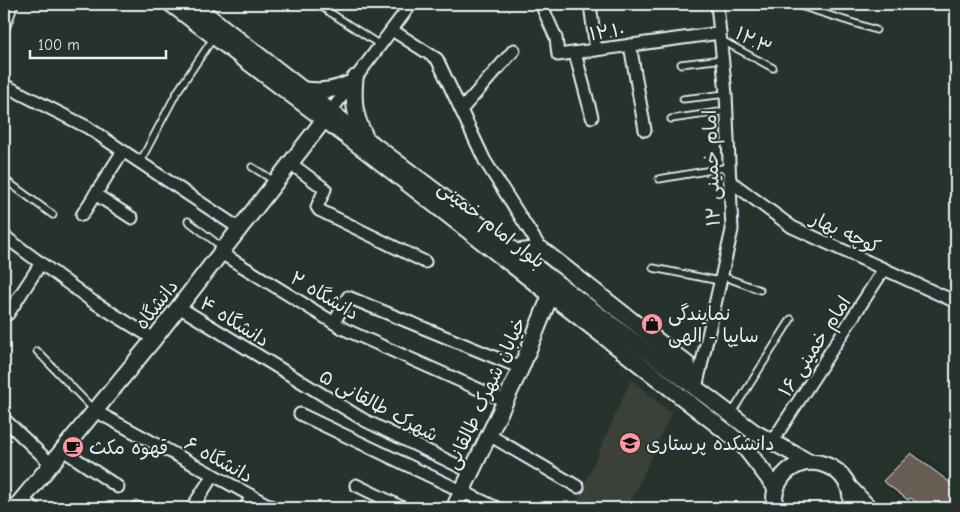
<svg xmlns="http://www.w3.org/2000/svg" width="960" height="512" font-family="'Comic Neue','Playpen Sans Arabic',sans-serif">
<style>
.built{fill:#3a4038}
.building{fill:#685d52;stroke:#e8f1f8;filter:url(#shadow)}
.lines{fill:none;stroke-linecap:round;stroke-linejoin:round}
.lane-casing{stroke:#e8f1f8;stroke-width:9}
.street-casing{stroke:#e8f1f8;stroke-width:15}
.secondary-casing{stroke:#e8f1f8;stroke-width:19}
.lane{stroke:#26332d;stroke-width:5.5}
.street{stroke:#26332d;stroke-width:11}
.secondary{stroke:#26332d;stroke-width:15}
.labels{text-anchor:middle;stroke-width:4;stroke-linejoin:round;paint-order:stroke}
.street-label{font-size:19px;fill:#e8f1f8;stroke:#26332d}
.poi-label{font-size:19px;fill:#e8f1f8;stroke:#26332d;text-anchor:start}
</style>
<defs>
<filter id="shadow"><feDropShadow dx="3.5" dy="2" stdDeviation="2.5" flood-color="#0009"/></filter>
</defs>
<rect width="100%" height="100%" fill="#26332d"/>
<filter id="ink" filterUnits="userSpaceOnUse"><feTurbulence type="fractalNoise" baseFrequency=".02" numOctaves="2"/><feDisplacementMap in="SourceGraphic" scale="10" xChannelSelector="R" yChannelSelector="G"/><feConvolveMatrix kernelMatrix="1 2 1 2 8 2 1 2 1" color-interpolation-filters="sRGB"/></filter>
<g filter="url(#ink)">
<path class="built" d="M 631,379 L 671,413 L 628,508 L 574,508 Z"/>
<path class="building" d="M 911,453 L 956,487 L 956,508 L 924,508 L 911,498 L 908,500 L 883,481 Z"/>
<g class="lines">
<g class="lane-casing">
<g id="lane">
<path d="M 317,4 L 380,45"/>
<path d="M 794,4 L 876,30"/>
<path d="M 4,34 L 15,4"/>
<path d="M 721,40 L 773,68"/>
<path d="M 681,64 L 723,59"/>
<path d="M 683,99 L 726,94"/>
<path d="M 671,119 L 726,111"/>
<path d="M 140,162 L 177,92 L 214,37"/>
<path d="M 252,167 L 276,182"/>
<path d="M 4,179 L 53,215"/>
<path d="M 659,179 L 729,167"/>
<path d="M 188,221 L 223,248"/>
<path d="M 653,268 L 720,281"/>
<path d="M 722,276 L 760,290"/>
<path d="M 37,351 L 94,410"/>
<path d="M 731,414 L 791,319"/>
</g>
</g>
<g class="street-casing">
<g id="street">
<path d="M 541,4 L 556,38 L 558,55 L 720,33"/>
<path d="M 590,4 L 596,50"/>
<path d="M 392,30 L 437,59 L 485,161 L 541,249"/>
<path d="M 630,45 L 645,130"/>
<path d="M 575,53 L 592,117"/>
<path d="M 4,85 L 87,127 L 240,229"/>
<path d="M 461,110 L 514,50"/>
<path d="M 331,111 L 411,4"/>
<path d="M 290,163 L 325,189 L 317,207 L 319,210 L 425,262"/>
<path d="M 730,181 L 792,227 L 956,302"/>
<path d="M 95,194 L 132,218"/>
<path d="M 82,215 L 123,151"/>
<path d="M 4,236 L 92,301 L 154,339"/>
<path d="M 221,253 L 344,329 L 505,401"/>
<path d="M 179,307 L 364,420 L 471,472"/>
<path d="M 8,314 L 41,263"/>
<path d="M 334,323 L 348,297 L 521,368"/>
<path d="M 696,388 L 732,230 L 726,94 L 717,4"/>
<path d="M 95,411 L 274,508"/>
<path d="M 300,414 L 497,508"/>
<path d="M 4,419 L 51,464"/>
<path d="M 489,435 L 578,487"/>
<path d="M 772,442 L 884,269"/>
<path d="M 63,450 L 118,487"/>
<path d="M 356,485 L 403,508"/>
<path d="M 22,500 L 34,508"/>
<path d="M 136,508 L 137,508"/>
<path d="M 192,508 L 213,475"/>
<path d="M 245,508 L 252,496"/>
</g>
</g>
<g class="secondary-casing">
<g id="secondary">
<path d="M 171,4 L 362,148 L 742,444 L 776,488"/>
<path d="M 193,4 L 370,142 L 754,432 L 809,462"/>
<path d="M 355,78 C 353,100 354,115 364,134"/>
<path d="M 305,90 C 323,92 335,90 351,83"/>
<path d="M 517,252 L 541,249 L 687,364 L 696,388"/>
<path d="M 850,488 L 869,508"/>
<path d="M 15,508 L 154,339 L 330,112"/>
<path d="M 454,508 L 521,368 L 551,294 L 556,287"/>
<path d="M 776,508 C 773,499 775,490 779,482 C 800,444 859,466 850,508"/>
</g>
</g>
<use href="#lane" class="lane"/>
<use href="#street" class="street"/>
<use href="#secondary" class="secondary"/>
</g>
</g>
<defs>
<g id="shop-disc" transform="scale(1.125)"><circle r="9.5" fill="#ff9aa2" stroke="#26332d"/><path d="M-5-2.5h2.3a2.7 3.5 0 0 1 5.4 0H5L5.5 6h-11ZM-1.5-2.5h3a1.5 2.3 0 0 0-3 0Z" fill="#111"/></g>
<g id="university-disc" transform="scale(1.125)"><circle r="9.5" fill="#ff9aa2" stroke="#26332d"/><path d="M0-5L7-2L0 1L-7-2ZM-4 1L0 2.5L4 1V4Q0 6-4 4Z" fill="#111"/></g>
<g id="cafe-disc" transform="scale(1.125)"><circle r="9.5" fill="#ff9aa2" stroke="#26332d"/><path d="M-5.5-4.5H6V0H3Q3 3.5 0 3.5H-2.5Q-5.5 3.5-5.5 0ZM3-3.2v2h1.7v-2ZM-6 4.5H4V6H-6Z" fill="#111"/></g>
</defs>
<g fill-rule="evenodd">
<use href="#shop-disc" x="652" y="324"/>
<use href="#university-disc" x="630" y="443"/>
<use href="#cafe-disc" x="73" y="447"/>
</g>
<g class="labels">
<g class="street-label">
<text transform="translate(607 31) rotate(-8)" y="7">۱۲.۱۰</text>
<text transform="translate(754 40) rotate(28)" y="7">۱۲.۳</text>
<text transform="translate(711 168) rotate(-92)" y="7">امام خمینی ۱۲</text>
<text transform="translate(492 224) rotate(38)" y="7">بلوار امام خمینی</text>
<text transform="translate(846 232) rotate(25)" y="7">کوچه بهار</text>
<text transform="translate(325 295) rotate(31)" y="7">دانشگاه ۲</text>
<text transform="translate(156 304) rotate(-52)" y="7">دانشگاه</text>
<text transform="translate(235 321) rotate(32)" y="7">دانشگاه ۴</text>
<text transform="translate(814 346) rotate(-57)" y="7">امام خمینی ۱۶</text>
<text transform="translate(485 393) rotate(-65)" y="7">خیابان شهرک طالقانی</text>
<text transform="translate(379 405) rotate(28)" y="7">شهرک طالقانی ۵</text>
<text transform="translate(219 459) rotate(29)" y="7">دانشگاه ۶</text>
</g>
<g class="poi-label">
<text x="668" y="320">نمایندگی<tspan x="668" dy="22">سایپا - الهی</tspan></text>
<text x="646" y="450">دانشکده پرستاری</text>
<text x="89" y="454">قهوه مکث</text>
</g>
</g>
<rect width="960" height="512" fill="none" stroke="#26332d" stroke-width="20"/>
<rect x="10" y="10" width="940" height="492" fill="none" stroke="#e8f1f8" stroke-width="2" filter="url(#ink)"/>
<path d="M30 50v8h136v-8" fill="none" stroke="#e8f1f8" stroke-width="2.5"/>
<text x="38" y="50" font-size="15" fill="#e8f1f8" stroke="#26332d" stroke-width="4" paint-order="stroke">100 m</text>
</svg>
